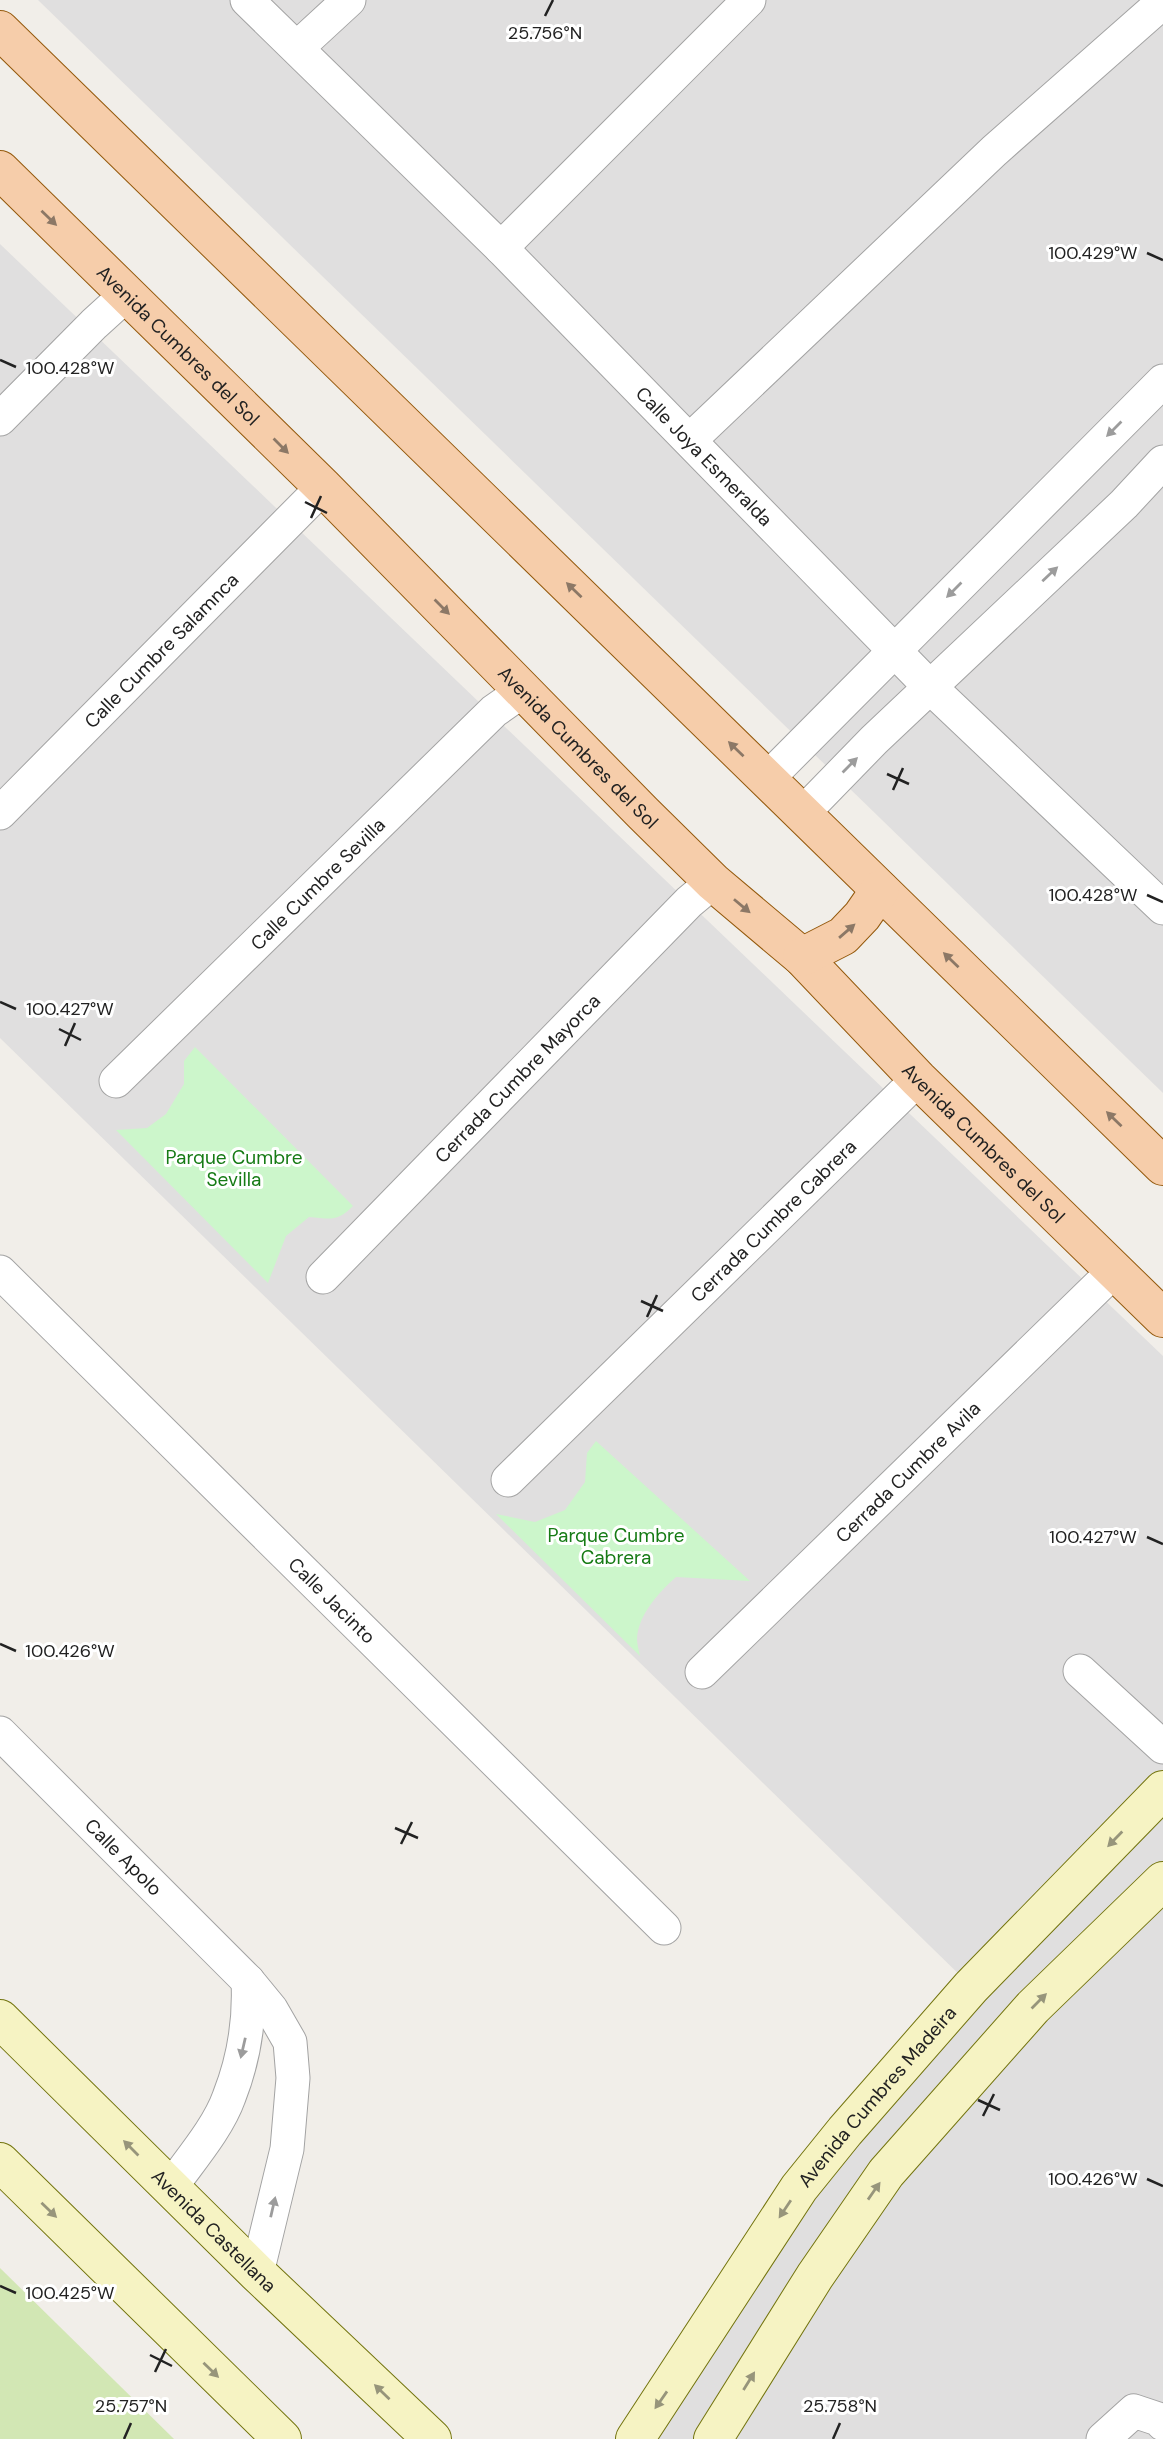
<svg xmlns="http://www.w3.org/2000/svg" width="1163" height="2439" font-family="'DM Sans',sans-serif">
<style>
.residential{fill:#e0dfdf}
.grass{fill:#d2e7b4}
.park{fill:#ccf6cb}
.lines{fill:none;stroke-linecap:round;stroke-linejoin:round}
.street-casing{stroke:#a3a3a3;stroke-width:35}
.secondary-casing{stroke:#73740e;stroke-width:40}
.primary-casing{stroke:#94590c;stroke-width:40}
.street{stroke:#fff;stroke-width:33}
.secondary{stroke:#f6f3c3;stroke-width:38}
.primary{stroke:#f6cdaa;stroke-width:38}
.oneway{fill:#8c7866}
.oneway2{fill:#9c9c9c}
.oneway3{fill:#97957b}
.ticks{fill:none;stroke:#222;stroke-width:2.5}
.labels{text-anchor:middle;stroke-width:6;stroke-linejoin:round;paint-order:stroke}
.street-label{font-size:19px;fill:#222;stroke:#fff}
.park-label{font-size:19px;fill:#167b15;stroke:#fff}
.ticks-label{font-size:18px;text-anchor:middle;fill:#222;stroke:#fff;stroke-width:6;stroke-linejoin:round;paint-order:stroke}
</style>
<rect width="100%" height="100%" fill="#f1eee9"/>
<g class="residential">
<path d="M 38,0 L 1163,0 L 1163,1093 Z"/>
<path d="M 0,244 L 1163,1356 L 1163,2439 L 626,2439 L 971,1986 L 0,1038 Z"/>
</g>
<path class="grass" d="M 0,2268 L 174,2439 L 0,2439 Z"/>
<g class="park">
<path d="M 195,1047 L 353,1206 C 337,1222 331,1219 309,1217 L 286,1236 L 268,1283 L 116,1130 L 147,1128 L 166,1114 L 184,1084 L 184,1061 Z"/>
<path d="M 596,1441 L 750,1581 L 676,1577 C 659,1592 638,1615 637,1639 C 637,1644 639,1651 640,1656 L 496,1514 L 535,1522 L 565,1510 L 585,1482 L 587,1453 Z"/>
</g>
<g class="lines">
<g class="street-casing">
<g id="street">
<path id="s1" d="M 247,0 L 501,248 L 930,687 L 1163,908"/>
<path d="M 298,47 L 349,0"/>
<path d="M 501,248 L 749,0"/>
<path d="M 0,419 L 94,324 L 127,294"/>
<path d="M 690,440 L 994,151 L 1163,2"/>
<path d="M 767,779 L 1163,381"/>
<path id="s2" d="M 0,813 L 323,487"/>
<path d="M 802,814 L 874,740 L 1124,504 L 1163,462"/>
<path id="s3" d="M 116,1081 L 494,711 L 524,690"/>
<path id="s4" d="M 0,1272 L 664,1928"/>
<path id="s5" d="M 323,1277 L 689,902 L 713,882"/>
<path id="s6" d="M 508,1480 L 918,1079"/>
<path d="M 1080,1671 L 1163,1747"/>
<path id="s7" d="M 702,1672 L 1114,1271"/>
<path id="s8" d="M 0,1733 L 248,1981 L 271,2009 L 290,2042 L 293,2078 L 287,2149 L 257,2273"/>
<path d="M 171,2187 C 190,2160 218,2128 229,2097 C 244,2059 250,2021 248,1981"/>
<path d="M 1103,2439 L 1134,2411 L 1158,2419 L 1163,2424"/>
</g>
</g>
<g class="secondary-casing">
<g id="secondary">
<path id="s9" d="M 0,2019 L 257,2273 L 432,2439"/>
<path d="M 0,2162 L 282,2439"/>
<path id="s10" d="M 635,2439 L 799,2188 L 845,2131 L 971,1987 L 1163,1790"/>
<path d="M 713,2439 L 815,2276 L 886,2173 L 1033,2007 L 1163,1881"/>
</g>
</g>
<g class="primary-casing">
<g id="primary">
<path d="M 0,30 L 1163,1166"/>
<path id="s11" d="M 0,170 L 323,487 L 643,813 L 713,882 L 802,957 L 918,1079 L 1163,1318"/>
<path d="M 802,957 L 843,936 L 862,916 L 880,890"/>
</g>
</g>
<use href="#street" class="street"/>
<use href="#secondary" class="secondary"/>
<use href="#primary" class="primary"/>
</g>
<defs><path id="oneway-solid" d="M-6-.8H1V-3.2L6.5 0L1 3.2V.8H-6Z" transform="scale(1.75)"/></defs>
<g class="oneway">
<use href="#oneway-solid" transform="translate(49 218) rotate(44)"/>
<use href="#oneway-solid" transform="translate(281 446) rotate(45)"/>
<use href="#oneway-solid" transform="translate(574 590) rotate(-136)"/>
<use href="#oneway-solid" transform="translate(442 607) rotate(45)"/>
<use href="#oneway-solid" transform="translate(736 749) rotate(-136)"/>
<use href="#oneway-solid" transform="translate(742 906) rotate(40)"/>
<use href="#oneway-solid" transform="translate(847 931) rotate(-41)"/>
<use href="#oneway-solid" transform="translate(951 960) rotate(-136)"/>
<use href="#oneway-solid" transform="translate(1114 1119) rotate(-136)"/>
</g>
<g class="oneway2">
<use href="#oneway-solid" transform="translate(1114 429) rotate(135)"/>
<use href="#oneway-solid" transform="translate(1050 574) rotate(-43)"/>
<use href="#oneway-solid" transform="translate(954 590) rotate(135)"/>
<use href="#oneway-solid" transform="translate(850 765) rotate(-45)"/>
<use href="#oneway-solid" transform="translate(243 2048) rotate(103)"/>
<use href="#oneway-solid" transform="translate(273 2207) rotate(-77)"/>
</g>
<g class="oneway3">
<use href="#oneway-solid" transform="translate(1115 1839) rotate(134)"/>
<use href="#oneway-solid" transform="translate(1039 2001) rotate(-45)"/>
<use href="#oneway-solid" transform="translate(131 2148) rotate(-135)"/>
<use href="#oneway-solid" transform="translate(874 2191) rotate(-55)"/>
<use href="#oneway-solid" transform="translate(785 2209) rotate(124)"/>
<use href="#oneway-solid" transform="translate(49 2210) rotate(44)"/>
<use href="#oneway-solid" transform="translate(211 2370) rotate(44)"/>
<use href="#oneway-solid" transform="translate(749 2381) rotate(-58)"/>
<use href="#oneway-solid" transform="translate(382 2392) rotate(-136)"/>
<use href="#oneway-solid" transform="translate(661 2400) rotate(125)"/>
</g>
<path class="ticks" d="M 545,16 L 553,0M 1147,253 L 1163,260M 0,360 L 16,367M 305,502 L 327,513M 311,518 L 321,496M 887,774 L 909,784M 893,790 L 903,768M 1147,895 L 1163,902M 0,1002 L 16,1009M 59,1029 L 81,1040M 65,1046 L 75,1023M 641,1301 L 663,1311M 647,1317 L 657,1295M 1147,1537 L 1163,1544M 0,1644 L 16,1651M 395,1828 L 418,1838M 401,1844 L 412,1822M 978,2100 L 1000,2110M 983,2116 L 994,2094M 1147,2179 L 1163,2186M 0,2286 L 16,2293M 150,2355 L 172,2366M 155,2372 L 166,2349M 124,2439 L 131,2423M 833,2439 L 840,2423"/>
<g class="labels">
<g class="street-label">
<text dy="7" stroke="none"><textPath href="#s11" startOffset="250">Avenida Cumbres del Sol</textPath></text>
<text dy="7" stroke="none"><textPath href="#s1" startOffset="646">Calle Joya Esmeralda</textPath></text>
<text dy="7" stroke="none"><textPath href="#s2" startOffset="229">Calle Cumbre Salamnca</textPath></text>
<text dy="7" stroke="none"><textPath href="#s11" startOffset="817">Avenida Cumbres del Sol</textPath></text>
<text dy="7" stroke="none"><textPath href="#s3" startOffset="282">Calle Cumbre Sevilla</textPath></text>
<text dy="7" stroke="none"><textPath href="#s5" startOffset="278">Cerrada Cumbre Mayorca</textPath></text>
<text dy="7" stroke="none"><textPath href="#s11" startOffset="1384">Avenida Cumbres del Sol</textPath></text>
<text dy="7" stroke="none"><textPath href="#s6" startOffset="371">Cerrada Cumbre Cabrera</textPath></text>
<text dy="7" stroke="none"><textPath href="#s7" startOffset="287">Cerrada Cumbre Avila</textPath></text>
<text dy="7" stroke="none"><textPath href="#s4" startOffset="467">Calle Jacinto</textPath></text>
<text dy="7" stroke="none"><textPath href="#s8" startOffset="175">Calle Apolo</textPath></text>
<text dy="7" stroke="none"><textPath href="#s10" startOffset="420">Avenida Cumbres Madeira</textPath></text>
<text dy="7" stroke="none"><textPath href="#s9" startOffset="301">Avenida Castellana</textPath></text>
</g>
<g class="park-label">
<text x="234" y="1164">Parque Cumbre<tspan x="234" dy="22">Sevilla</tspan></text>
<text x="616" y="1542">Parque Cumbre<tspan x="616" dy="22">Cabrera</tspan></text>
</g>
</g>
<g class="ticks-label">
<text x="545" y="39">25.756°N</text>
<text x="1093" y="259">100.429°W</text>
<text x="70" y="374">100.428°W</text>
<text x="1093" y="901">100.428°W</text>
<text x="70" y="1015">100.427°W</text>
<text x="1093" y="1543">100.427°W</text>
<text x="70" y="1657">100.426°W</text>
<text x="1093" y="2185">100.426°W</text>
<text x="70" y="2299">100.425°W</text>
<text x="131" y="2412">25.757°N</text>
<text x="840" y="2412">25.758°N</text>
</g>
</svg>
